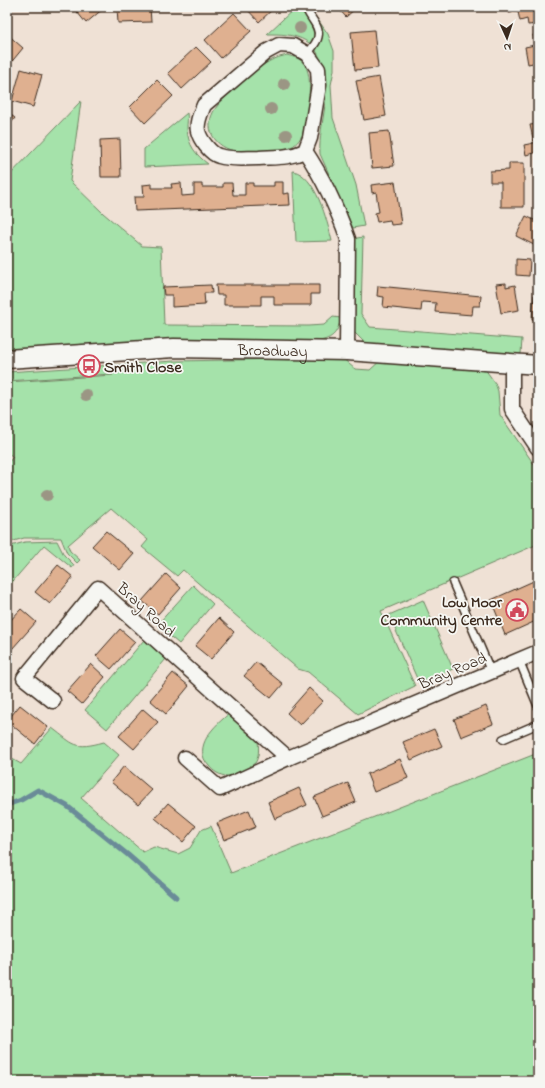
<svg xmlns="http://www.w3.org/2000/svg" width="545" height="1088" font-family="'Indie Flower',sans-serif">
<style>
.green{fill:#a5e2aa;stroke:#708664}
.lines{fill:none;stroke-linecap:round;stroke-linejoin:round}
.stream{stroke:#6a8b98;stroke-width:5}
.building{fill:#dfb090;stroke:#3b2a1e}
.service-casing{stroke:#3b2a1e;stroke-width:10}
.minor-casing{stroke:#3b2a1e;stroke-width:17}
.tertiary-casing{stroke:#3b2a1e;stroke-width:21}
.service{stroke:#f6f6f2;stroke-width:7}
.minor{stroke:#f6f6f2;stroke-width:14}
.tertiary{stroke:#f6f6f2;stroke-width:18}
.tree{fill:#9b9684}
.labels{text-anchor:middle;stroke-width:3.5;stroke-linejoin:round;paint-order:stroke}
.street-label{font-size:16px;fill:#3b2a1e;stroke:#f6f6f2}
.poi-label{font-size:16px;font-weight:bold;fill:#3b2a1e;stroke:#f6f6f2;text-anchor:start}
</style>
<rect width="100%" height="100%" fill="#efe1d5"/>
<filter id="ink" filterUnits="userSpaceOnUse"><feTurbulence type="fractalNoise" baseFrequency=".025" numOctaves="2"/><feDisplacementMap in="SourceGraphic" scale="8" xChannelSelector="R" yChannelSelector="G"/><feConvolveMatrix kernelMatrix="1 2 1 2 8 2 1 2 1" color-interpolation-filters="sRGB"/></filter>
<g filter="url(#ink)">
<g class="green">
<path d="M 296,7 L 309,7 L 328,34 L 334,51 L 334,70 L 331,85 L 333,118 L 356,185 L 364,226 L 353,228 L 320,154 C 319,137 323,121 325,105 C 327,86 325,51 306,41 C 294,34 280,34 267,34 Z"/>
<path d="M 287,55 C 290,56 295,57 299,59 C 318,70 306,115 303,133 C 300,140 296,145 289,148 C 281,152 268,151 259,151 C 251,151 242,153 234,151 C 211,145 202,124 218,105 C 223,99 230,93 236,88 C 254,73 263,60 287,55 Z"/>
<path d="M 81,101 L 70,181 L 103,213 L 142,246 L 161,247 L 164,325 L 308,326 L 324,325 L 333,317 L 341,318 C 337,335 332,339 315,342 L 7,353 L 7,178 Z"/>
<path d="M 187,113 C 188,118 187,123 187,129 C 188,145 196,155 208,164 L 144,167 L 144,149 Z"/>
<path d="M 293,171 C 316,175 327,221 332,241 L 296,242 Z"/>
<path d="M 363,237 L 361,314 L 370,327 L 522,339 L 521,354 L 374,345 L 364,342 L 354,332 L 351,239 Z"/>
<path d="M 342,358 L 355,369 L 370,370 L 381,360 L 485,369 L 495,383 L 498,391 L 500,415 L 538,470 L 538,544 L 381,611 L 415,686 L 358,714 L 308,672 L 298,669 L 183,570 L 177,576 L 142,547 L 148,540 L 111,508 L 68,545 L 70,551 L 80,560 L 77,563 L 67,553 L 61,538 L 24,538 L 7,543 L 7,464 L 13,457 L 7,452 L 7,382 L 113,375 L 112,374 L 7,381 L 7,372 L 174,361 Z"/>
<path d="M 57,541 L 64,555 L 74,565 L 72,568 L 44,545 L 7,588 L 7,547 L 25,542 Z"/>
<path d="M 193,585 L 213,604 L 179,644 L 157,625 Z"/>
<path d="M 423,600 L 453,669 L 419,683 L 389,615 Z"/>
<path d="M 144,640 L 166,659 L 107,729 L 85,710 Z"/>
<path d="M 230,713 C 235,719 256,737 258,742 C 259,748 259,758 255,763 C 250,767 234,776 227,776 C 220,776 213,771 209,766 C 191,747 215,725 230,713 Z"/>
<path d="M 52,728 C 75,745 74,750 104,742 L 119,755 L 81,798 L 143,852 L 154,847 L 178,854 L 190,848 L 201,830 L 211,826 L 231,873 L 538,753 L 538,1081 L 7,1081 L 7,756 L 21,764 Z"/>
</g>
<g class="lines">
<path class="stream" d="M 7,805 L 21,800 L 38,790 L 67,806 L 128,855 L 176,897"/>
</g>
<g class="building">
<path d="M 73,7 L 104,7 L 104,8 L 86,23 Z"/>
<path d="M 117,7 L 150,7 L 151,22 L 118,23 Z"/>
<path d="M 245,7 L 275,7 L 259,22 Z"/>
<path d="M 337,7 L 357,7 L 346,17 Z"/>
<path d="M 508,7 L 538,7 L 538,24 L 528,25 L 527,19 L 520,21 L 518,12 L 509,13 Z"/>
<path d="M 234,13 L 251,31 L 221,58 L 205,40 Z"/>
<path d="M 374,30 L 378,68 L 355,70 L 351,32 Z"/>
<path d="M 7,34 L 23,48 L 9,65 L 7,63 Z"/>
<path d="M 538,34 L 538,64 L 538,62 L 528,64 L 525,47 L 535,45 L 533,35 Z"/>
<path d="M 196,47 L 211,62 L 182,89 L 168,73 Z"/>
<path d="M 21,69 L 42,75 L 33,107 L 12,101 Z"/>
<path d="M 379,77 L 386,116 L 364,120 L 356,81 Z"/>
<path d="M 157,80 L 173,96 L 145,123 L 130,107 Z"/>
<path d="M 538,81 L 538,101 L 534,82 Z"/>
<path d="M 7,112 L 15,118 L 7,128 Z"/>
<path d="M 538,124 L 538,152 L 526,155 L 524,145 L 534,143 L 530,125 Z"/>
<path d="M 389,131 L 394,166 L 372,168 L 369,133 Z"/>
<path d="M 120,139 L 121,177 L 101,177 L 100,140 Z"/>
<path d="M 509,163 L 524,163 L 524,207 L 501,207 L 501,182 L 490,182 L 490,171 L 509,170 Z"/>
<path d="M 274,182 L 283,182 L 283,194 L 289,193 L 290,205 L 135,211 L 134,197 L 144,197 L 143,185 L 152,184 L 152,188 L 172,188 L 171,184 L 181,183 L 182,196 L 194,195 L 194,184 L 202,184 L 202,187 L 223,187 L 223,183 L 232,183 L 233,195 L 245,195 L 245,183 L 253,183 L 253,186 L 274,186 Z"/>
<path d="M 395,182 L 401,224 L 391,225 L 390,220 L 377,222 L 375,213 L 379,212 L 376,192 L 372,193 L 371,185 Z"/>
<path d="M 526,216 L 538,222 L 538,247 L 516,236 Z"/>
<path d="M 516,259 L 530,260 L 529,276 L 516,275 Z"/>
<path d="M 506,283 L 506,287 L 515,285 L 519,310 L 501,313 L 496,284 Z"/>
<path d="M 211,285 L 212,293 L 204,293 L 205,305 L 172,307 L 172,295 L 164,295 L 163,287 Z"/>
<path d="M 216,285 L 319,285 L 319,294 L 311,294 L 311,305 L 274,305 L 274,296 L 261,296 L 261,305 L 224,305 L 224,295 L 217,295 Z"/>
<path d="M 378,286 L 481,296 L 480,306 L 473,306 L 472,315 L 435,312 L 436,303 L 422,302 L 421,311 L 383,307 L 384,297 L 377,296 Z"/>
<path d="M 534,295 L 538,295 L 538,320 L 532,319 Z"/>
<path d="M 106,531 L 134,554 L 120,570 L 92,546 Z"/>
<path d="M 58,565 L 73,577 L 50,604 L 35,592 Z"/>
<path d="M 166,574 L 181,588 L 158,614 L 142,601 Z"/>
<path d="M 538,579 L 538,620 L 505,635 L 491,600 Z"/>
<path d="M 21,609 L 36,622 L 12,649 L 7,644 L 7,624 Z"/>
<path d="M 219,618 L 234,632 L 211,659 L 195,646 Z"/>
<path d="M 120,629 L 135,642 L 111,669 L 96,656 Z"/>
<path d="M 256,662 L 283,684 L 271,698 L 244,676 Z"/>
<path d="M 91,664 L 105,677 L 82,704 L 67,691 Z"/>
<path d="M 173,673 L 189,686 L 166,714 L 150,700 Z"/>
<path d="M 309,688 L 323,701 L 300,725 L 287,713 Z"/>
<path d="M 20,705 L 48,727 L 35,744 L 7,721 Z"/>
<path d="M 486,706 L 493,724 L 461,737 L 454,719 Z"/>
<path d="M 143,709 L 158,722 L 134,749 L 119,736 Z"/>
<path d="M 434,729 L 442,746 L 411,760 L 403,742 Z"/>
<path d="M 400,759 L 408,778 L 374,792 L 367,774 Z"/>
<path d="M 124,766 L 152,790 L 138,805 L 111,782 Z"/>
<path d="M 348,783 L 356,802 L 322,816 L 314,797 Z"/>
<path d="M 299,788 L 307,805 L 275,819 L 268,802 Z"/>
<path d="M 168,803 L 196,826 L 183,842 L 155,818 Z"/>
<path d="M 249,810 L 256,827 L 224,840 L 217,823 Z"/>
</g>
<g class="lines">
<g class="service-casing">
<g id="service">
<path d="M 306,7 C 308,17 321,26 318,37 C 317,43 311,49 307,54"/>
<path d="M 453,583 L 491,672"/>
<path d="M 519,660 L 538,706"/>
<path d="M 503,739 L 538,724"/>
</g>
</g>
<g class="minor-casing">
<g id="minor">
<path d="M 305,151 C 290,158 275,157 259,158 C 246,158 232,160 219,156 C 211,154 200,140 198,131 C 196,122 201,113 204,105 L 266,52 L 279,45 L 293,46 L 307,54 L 318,69 L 319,85 L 310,138 L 305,151 C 323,178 337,208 348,239 L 347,351"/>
<path d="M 512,363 L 512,409 L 538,448"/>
<path d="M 53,701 L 24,678 L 98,588 L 288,758"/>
<path d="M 185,758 L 220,789 L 288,758 L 538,652"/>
</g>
</g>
<g class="tertiary-casing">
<g id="tertiary">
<path id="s1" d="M 7,359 L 174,348 L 347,351 L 538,365"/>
</g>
</g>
<use href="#service" class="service"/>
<use href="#minor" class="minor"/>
<use href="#tertiary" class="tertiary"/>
</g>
<g class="tree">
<circle cx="300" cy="28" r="6"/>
<circle cx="284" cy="84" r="6"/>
<circle cx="271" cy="109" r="6"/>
<circle cx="286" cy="135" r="6"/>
<circle cx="86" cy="395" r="6"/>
<circle cx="47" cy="495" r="6"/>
</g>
</g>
<defs>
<g id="bus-ring" transform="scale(1.15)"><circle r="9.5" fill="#f6f6f2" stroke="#d1495b" stroke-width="1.5"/><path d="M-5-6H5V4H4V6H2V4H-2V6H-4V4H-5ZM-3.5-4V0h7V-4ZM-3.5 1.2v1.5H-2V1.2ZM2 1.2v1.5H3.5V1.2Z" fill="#d1495b"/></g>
<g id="civic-ring" transform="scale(1.15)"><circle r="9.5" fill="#f6f6f2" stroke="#d1495b" stroke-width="1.5"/><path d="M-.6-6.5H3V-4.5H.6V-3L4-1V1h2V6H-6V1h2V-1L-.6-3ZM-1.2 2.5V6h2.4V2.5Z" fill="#d1495b"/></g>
</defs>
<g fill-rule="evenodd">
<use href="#bus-ring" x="89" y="366"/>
<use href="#civic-ring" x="517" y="610"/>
</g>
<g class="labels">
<g class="street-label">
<text dy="6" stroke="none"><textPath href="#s1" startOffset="266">Broadway</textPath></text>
<text transform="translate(147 609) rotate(42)" y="6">Bray Road</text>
<text transform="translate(452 670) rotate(-23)" y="6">Bray Road</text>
</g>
<g class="poi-label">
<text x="104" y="372">Smith Close</text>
<text x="502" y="607" text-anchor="end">Low Moor<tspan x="502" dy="18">Community Centre</tspan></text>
</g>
</g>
<rect width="545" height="1088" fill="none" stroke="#f6f6f2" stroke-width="24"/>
<rect x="12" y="12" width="521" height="1064" fill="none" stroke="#3b2a1e" stroke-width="1.5" filter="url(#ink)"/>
<g transform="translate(507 38) rotate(177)" stroke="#f6f6f2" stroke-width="3" paint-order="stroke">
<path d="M0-3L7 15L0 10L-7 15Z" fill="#3b2a1e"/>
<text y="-6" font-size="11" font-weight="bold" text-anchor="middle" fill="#3b2a1e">N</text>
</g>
</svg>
